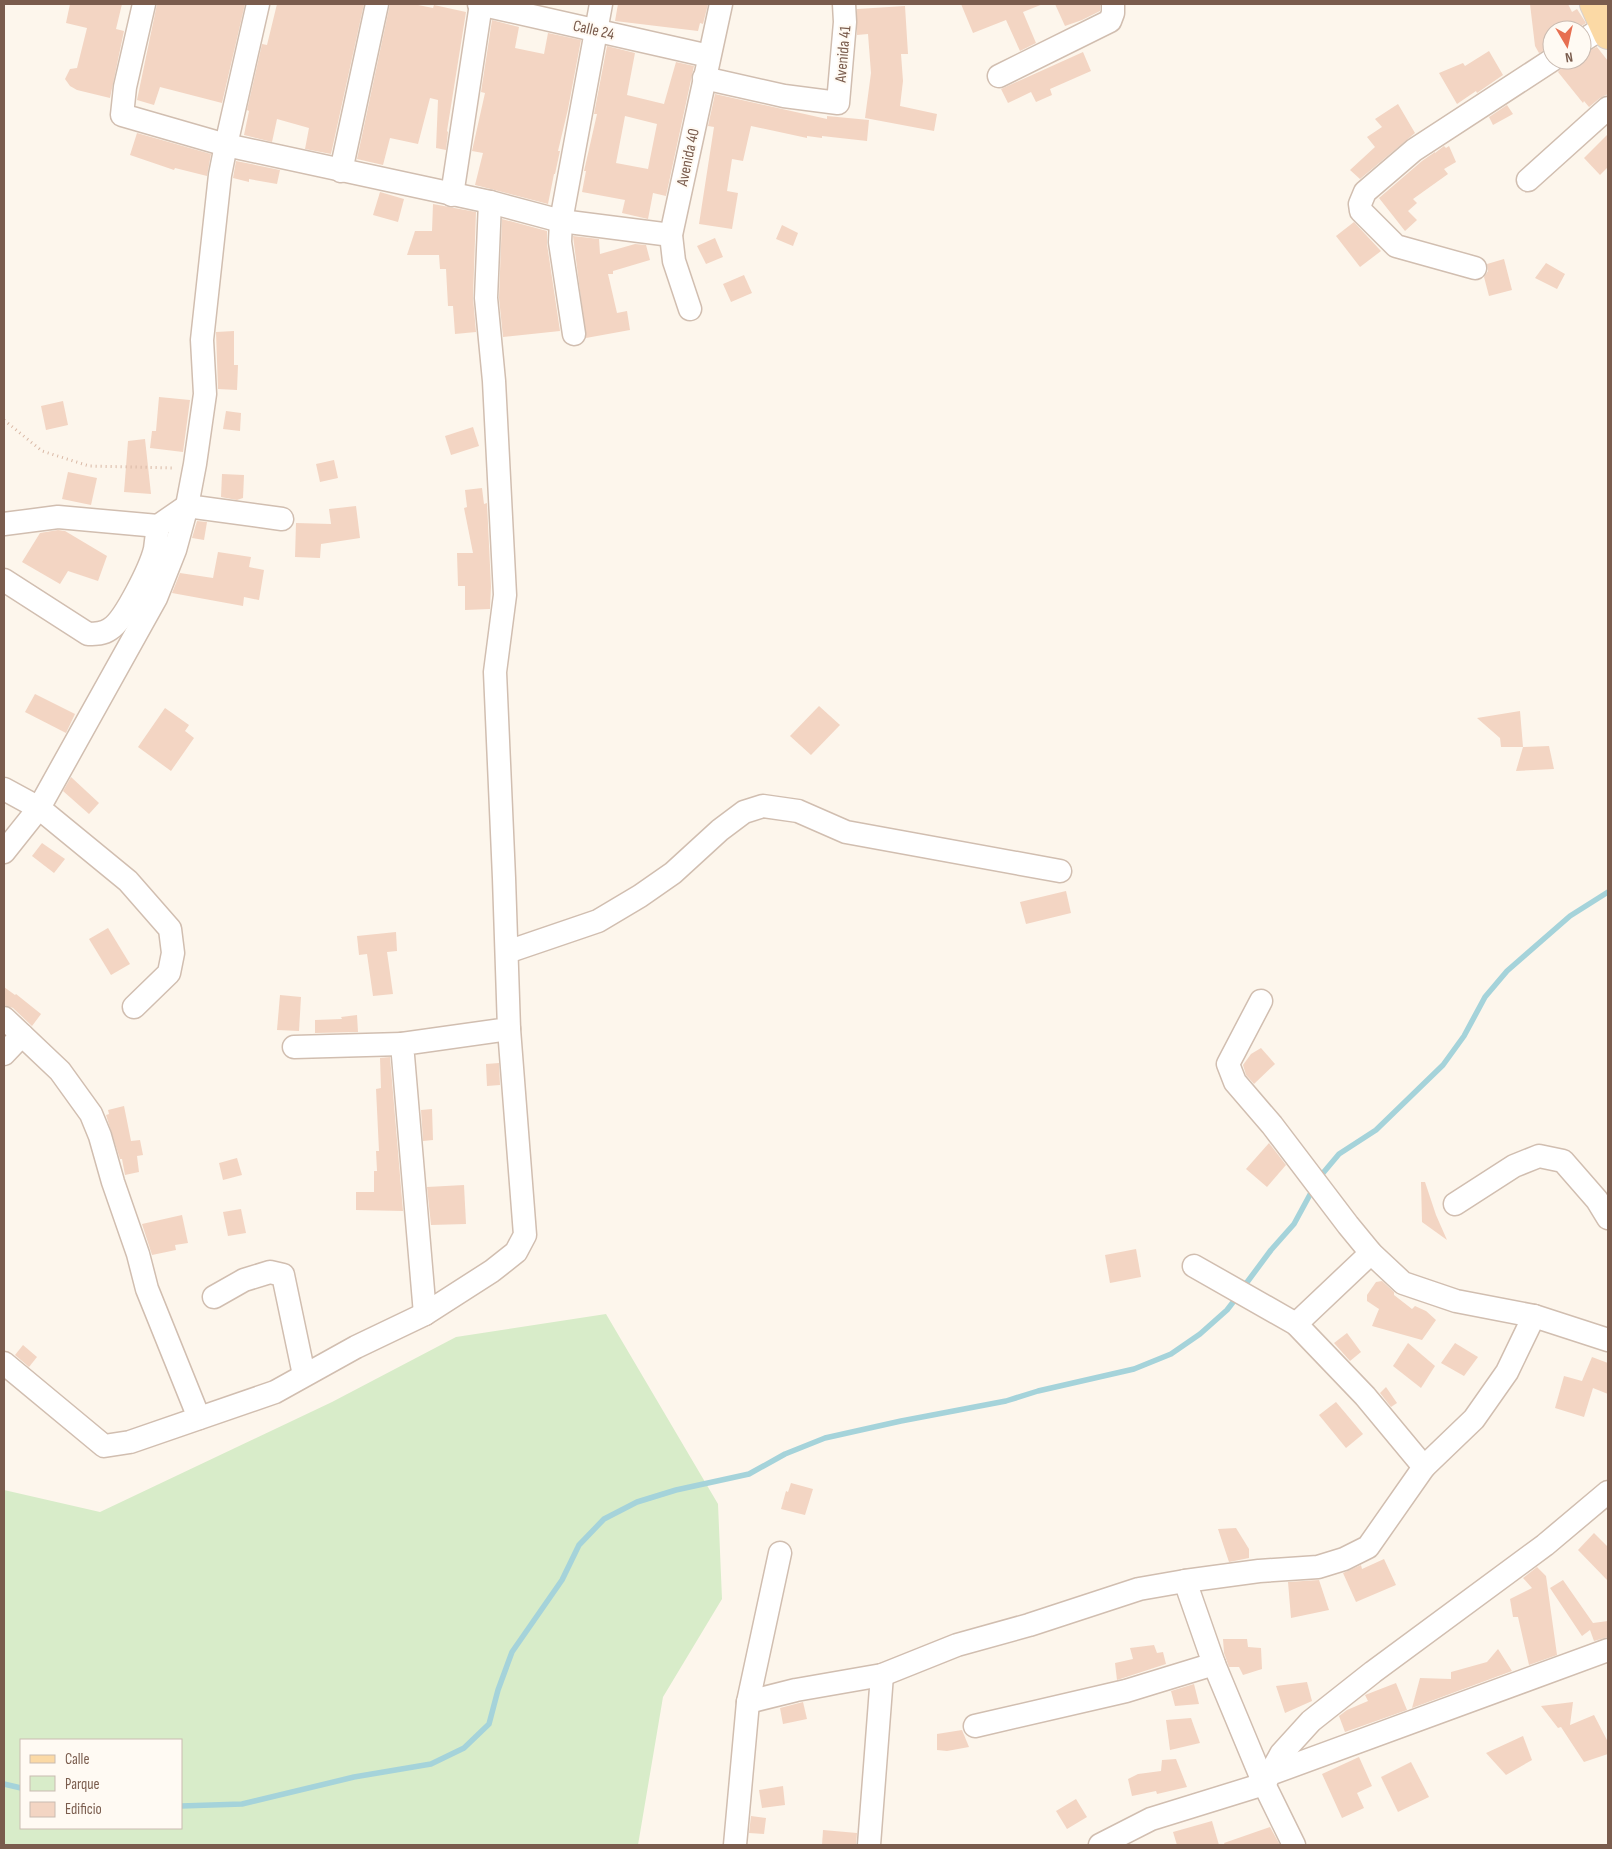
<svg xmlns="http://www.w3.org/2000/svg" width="1612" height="1849" font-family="'Sofia Sans Condensed',sans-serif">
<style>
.green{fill:#d8ecc9;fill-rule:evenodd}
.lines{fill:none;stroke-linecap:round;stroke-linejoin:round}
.stream{stroke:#a5d3da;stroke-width:5.5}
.building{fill:#f3d5c3;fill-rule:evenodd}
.minor-casing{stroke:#d1beb0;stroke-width:25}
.major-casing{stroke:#dad1cd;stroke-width:30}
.path{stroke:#d9b8a5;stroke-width:3;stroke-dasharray:1 4;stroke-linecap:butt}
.minor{stroke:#fff;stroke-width:22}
.major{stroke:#fbd9a5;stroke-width:28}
.labels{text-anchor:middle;stroke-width:4;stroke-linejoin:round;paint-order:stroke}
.street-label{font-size:16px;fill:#7a5c4d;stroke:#fffaf3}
</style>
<rect width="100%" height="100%" fill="#fdf6ec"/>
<path class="green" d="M 606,1314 L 718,1504 L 722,1599 L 663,1697 L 638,1845 L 4,1845 L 4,1490 L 100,1512 L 332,1402 L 456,1337 ZM 21,1740 L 181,1740 L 181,1828 L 21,1828 Z"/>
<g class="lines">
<g class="stream">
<path d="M 1318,1179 L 1339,1154 L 1376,1130 L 1443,1065 L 1464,1036 L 1485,997 L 1507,971 L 1570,916 L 1608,892"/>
<path d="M 1242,1289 L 1271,1250 L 1294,1224 L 1313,1189"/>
<path d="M 4,1784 L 21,1788"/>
<path d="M 181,1806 L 242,1804 L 354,1777 L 431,1764 L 464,1748 L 489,1724 L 498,1690 L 512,1652 L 562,1580 L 579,1545 L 604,1519 L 637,1502 L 676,1490 L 749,1474 L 785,1454 L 825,1438 L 901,1421 L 1006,1401 L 1038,1391 L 1134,1369 L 1171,1354 L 1200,1334 L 1227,1310 L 1237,1297"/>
</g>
</g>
<g class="building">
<path d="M 70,4 L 122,4 L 116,29 L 124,31 L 110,98 L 77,90 L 70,86 L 65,79 L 70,69 L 77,68 L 87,28 L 66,23 Z"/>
<path d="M 157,4 L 245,4 L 222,103 L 160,87 L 154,105 L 137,100 Z"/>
<path d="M 277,4 L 364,4 L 331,154 L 305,149 L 309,128 L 277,119 L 272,142 L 244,135 L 249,111 L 247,110 L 262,44 L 267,45 Z"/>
<path d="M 390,4 L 413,4 L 433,8 L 434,5 L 466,12 L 447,131 L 448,132 L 446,150 L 436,148 L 438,100 L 430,98 L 418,144 L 390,138 L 383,165 L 357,159 Z"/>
<path d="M 618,4 L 708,4 L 703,24 L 700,23 L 698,31 L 615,21 Z"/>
<path d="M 961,4 L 1043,4 L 1023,12 L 1036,43 L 1020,51 L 1006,20 L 973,33 Z"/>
<path d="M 1055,4 L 1100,4 L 1100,11 L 1082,20 L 1065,26 Z"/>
<path d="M 1530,4 L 1568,4 L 1572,12 L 1577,9 L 1586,23 L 1575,30 L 1552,30 L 1552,47 L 1539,53 L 1535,46 Z"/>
<path d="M 905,6 L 908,54 L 901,54 L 903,81 L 900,106 L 937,114 L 934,131 L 865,118 L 871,73 L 868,34 L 857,35 L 857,9 Z"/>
<path d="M 492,20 L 519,27 L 515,48 L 544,54 L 548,33 L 581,40 L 568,109 L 558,151 L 560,151 L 555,174 L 554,174 L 548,204 L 475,185 L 483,153 L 472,151 L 485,93 L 481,92 Z"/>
<path d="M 607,46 L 635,53 L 627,95 L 664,104 L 676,62 L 694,66 L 666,196 L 653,193 L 648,219 L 622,213 L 625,200 L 582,192 L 586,171 L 584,171 L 597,114 L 594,114 ZM 625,116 L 657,124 L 648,169 L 616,163 Z"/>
<path d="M 1597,47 L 1608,61 L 1608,94 L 1600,98 L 1589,107 L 1584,101 L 1583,103 L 1558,72 L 1563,66 L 1565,60 L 1582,60 L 1582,54 Z"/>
<path d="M 1489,51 L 1503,75 L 1477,93 L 1476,91 L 1457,104 L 1439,73 L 1463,63 L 1465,66 Z"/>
<path d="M 1083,52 L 1091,71 L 1050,89 L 1052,95 L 1036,102 L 1031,92 L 1008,103 L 1001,89 Z"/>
<path d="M 715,94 L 827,119 L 827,116 L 869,120 L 867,141 L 822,136 L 822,138 L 807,136 L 807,138 L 751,126 L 743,161 L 732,159 L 727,191 L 738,193 L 732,229 L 699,224 L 714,127 L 708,126 Z"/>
<path d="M 1398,104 L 1415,133 L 1360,179 L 1350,170 L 1375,147 L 1367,137 L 1382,127 L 1375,119 Z"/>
<path d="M 1507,105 L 1513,114 L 1493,125 L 1489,117 Z"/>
<path d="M 137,133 L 211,154 L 207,176 L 175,168 L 174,170 L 130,155 Z"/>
<path d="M 1608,134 L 1608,167 L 1600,175 L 1584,158 Z"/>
<path d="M 1444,146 L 1446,148 L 1449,146 L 1456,162 L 1444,169 L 1448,174 L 1413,199 L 1417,203 L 1408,211 L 1417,220 L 1405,231 L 1379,198 L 1422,161 L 1435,152 L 1435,153 Z"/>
<path d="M 236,161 L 280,170 L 277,184 L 249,179 L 249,182 L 233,178 Z"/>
<path d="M 380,192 L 404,199 L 398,222 L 373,215 Z"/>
<path d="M 433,204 L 476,212 L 473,297 L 476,332 L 455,334 L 453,306 L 448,306 L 446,269 L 440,269 L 439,255 L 407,255 L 415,231 L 432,231 Z"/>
<path d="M 502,219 L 547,231 L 547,244 L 560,331 L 503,337 L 499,298 Z"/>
<path d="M 1354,222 L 1381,251 L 1360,267 L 1336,236 Z"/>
<path d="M 782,225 L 798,233 L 793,246 L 776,239 Z"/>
<path d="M 573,236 L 599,239 L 600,254 L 635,244 L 646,245 L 650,260 L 613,271 L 613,274 L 608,274 L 617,313 L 627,311 L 630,330 L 586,338 Z"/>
<path d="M 715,238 L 723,257 L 706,264 L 697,246 Z"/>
<path d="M 1504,259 L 1512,290 L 1489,296 L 1484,277 L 1488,271 L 1487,264 Z"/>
<path d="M 1546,263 L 1565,274 L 1557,289 L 1535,278 Z"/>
<path d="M 744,275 L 752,293 L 731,302 L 723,284 Z"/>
<path d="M 234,331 L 234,365 L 238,365 L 237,390 L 218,389 L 216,332 Z"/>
<path d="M 159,397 L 190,400 L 183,452 L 150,448 L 152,431 L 156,431 Z"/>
<path d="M 63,401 L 68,425 L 46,430 L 41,406 Z"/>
<path d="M 226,411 L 241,413 L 240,431 L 223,429 Z"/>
<path d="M 473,427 L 479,446 L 451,455 L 445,436 Z"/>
<path d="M 145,439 L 151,494 L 124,492 L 128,441 Z"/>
<path d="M 334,460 L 338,478 L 320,482 L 316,464 Z"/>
<path d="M 68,472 L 97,478 L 91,505 L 62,499 Z"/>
<path d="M 222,474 L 244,475 L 243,498 L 237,500 L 221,497 Z"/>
<path d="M 482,488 L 484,504 L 487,503 L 491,586 L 490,609 L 465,610 L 465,586 L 458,586 L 457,553 L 473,553 L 464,508 L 467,507 L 465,490 Z"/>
<path d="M 356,506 L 360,538 L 321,544 L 320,558 L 295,557 L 296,523 L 331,524 L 329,509 Z"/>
<path d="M 197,521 L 207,522 L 204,540 L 192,538 Z"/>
<path d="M 58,530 L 65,531 L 107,556 L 98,581 L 68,571 L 60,584 L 22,562 L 40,533 Z"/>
<path d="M 218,552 L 251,557 L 249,567 L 264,570 L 259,600 L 244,597 L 243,606 L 172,593 L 180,573 L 213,578 Z"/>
<path d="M 35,694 L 75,714 L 66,733 L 25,712 Z"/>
<path d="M 819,706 L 840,725 L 811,755 L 790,736 Z"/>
<path d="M 165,708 L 189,725 L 185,731 L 194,738 L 171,771 L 138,747 Z"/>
<path d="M 1520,711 L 1523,747 L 1501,747 L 1500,738 L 1477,718 Z"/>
<path d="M 1549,746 L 1554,769 L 1516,771 L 1523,747 Z"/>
<path d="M 71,777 L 99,803 L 89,814 L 63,791 Z"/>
<path d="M 42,843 L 65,859 L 54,873 L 32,856 Z"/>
<path d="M 1066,891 L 1071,913 L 1026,924 L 1020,902 Z"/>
<path d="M 108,928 L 130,964 L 111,975 L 89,939 Z"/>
<path d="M 396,932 L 397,951 L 387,952 L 393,994 L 373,996 L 367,954 L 359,955 L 357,936 Z"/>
<path d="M 4,987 L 15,995 L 16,994 L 41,1014 L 32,1026 L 13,1008 L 4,1005 Z"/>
<path d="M 280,995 L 301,997 L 299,1031 L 277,1030 Z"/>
<path d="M 357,1015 L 358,1032 L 315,1033 L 315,1020 L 342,1019 L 341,1017 Z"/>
<path d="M 1261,1048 L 1275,1064 L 1254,1084 L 1246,1075 L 1243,1065 L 1251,1054 Z"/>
<path d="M 390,1057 L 403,1211 L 356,1210 L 356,1192 L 374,1192 L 374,1171 L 377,1171 L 376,1151 L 379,1151 L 376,1089 L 381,1088 L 380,1058 Z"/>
<path d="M 499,1063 L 500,1085 L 487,1086 L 486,1064 Z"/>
<path d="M 124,1106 L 131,1141 L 140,1140 L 143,1155 L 137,1156 L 139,1172 L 125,1175 L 122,1159 L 120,1159 L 106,1115 L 109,1114 L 108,1110 Z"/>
<path d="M 432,1109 L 433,1140 L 423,1141 L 421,1110 Z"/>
<path d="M 1269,1143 L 1286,1165 L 1267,1187 L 1246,1169 Z"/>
<path d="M 237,1158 L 242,1175 L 223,1180 L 219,1163 Z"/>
<path d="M 1421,1182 L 1425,1182 L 1436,1215 L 1447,1240 L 1422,1222 Z"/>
<path d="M 464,1185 L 466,1224 L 431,1225 L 427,1187 Z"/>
<path d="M 241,1209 L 246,1233 L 228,1236 L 223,1212 Z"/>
<path d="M 182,1215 L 188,1243 L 175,1245 L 176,1250 L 152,1255 L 142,1224 Z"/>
<path d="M 1136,1249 L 1141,1277 L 1110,1283 L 1105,1255 Z"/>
<path d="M 1382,1281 L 1394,1292 L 1394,1295 L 1412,1309 L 1415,1306 L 1426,1311 L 1436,1320 L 1422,1340 L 1372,1326 L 1379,1309 L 1367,1301 L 1367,1295 L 1376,1282 Z"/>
<path d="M 1347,1333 L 1361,1352 L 1350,1361 L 1334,1343 Z"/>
<path d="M 1408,1343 L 1435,1366 L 1421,1388 L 1393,1366 Z"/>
<path d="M 1455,1343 L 1478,1357 L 1464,1376 L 1441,1363 Z"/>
<path d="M 23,1345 L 37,1357 L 29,1367 L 15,1355 Z"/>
<path d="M 1592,1357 L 1608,1363 L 1608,1394 L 1593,1388 L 1584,1417 L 1555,1408 L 1564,1376 L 1582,1381 Z"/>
<path d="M 1386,1387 L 1397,1403 L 1391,1407 L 1380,1393 Z"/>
<path d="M 1336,1402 L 1363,1434 L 1346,1448 L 1319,1415 Z"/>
<path d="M 791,1483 L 813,1489 L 805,1515 L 781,1509 L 786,1491 L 788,1492 Z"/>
<path d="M 1236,1528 L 1249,1549 L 1249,1558 L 1229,1562 L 1218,1529 Z"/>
<path d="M 1594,1533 L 1608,1547 L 1608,1581 L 1578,1550 Z"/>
<path d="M 1384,1559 L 1396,1585 L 1356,1602 L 1343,1573 L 1361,1565 L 1362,1569 Z"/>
<path d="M 1537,1567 L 1546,1576 L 1557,1655 L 1529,1665 L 1518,1617 L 1513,1617 L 1510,1599 L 1532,1588 L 1523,1578 Z"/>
<path d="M 1319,1580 L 1329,1610 L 1291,1618 L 1288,1582 Z"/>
<path d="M 1563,1580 L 1593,1623 L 1608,1621 L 1608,1637 L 1594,1641 L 1590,1630 L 1582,1636 L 1550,1588 Z"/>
<path d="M 1223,1639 L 1247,1639 L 1248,1647 L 1261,1648 L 1262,1669 L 1243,1675 L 1239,1667 L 1229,1667 L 1224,1653 Z"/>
<path d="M 1154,1645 L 1157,1653 L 1163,1652 L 1166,1664 L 1117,1680 L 1115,1663 L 1133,1659 L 1130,1648 Z"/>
<path d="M 1498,1649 L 1512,1671 L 1412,1708 L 1420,1678 L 1451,1679 L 1451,1672 L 1487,1662 Z"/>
<path d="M 1307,1682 L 1312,1701 L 1285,1713 L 1276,1686 Z"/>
<path d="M 1396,1683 L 1407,1710 L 1345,1732 L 1339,1716 L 1347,1710 L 1368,1701 L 1365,1695 Z"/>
<path d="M 1194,1684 L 1199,1704 L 1175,1706 L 1171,1691 Z"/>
<path d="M 803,1702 L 807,1719 L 783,1724 L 780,1708 Z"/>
<path d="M 1573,1702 L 1570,1725 L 1594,1715 L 1608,1742 L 1608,1754 L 1584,1762 L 1561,1727 L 1558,1728 L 1541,1706 Z"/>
<path d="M 1191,1718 L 1200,1743 L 1170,1750 L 1166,1720 Z"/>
<path d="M 962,1730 L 969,1747 L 947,1751 L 937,1750 L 937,1734 Z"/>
<path d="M 1523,1736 L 1532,1760 L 1506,1775 L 1486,1753 Z"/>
<path d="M 1359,1757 L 1372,1786 L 1357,1793 L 1364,1808 L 1342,1818 L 1322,1774 Z"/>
<path d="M 1176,1759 L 1187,1787 L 1157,1794 L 1156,1791 L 1132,1796 L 1128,1779 L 1138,1774 L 1161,1771 L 1162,1760 Z"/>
<path d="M 1411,1762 L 1429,1797 L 1398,1812 L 1381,1777 Z"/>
<path d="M 783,1786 L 785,1805 L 762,1808 L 759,1790 Z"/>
<path d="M 1076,1799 L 1087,1817 L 1067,1829 L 1056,1811 Z"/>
<path d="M 751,1816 L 766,1818 L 764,1834 L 749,1833 Z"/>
<path d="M 1212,1821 L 1219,1845 L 1177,1845 L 1173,1832 Z"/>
<path d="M 1270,1827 L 1280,1845 L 1225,1845 L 1224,1843 Z"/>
<path d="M 823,1830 L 857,1833 L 856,1845 L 822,1845 Z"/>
</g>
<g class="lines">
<g class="minor-casing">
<g id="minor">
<path d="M 144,4 L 125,87 L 122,115 L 226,145 L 490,202 L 561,221 L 671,235"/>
<path d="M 479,4 L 709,56"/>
<path d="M 1582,41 L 1604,27"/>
<path d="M 999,76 L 1110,21 L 1113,13 L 1113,4"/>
<path d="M 704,78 L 784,96 L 838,103 L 845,22 L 844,4"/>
<path d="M 341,171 L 377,4"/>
<path d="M 1528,180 L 1608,108"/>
<path d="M 452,195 L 481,4"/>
<path d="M 1475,268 L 1396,246 L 1361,211 L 1360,204 L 1365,192 L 1414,150 L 1552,60"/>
<path d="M 690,309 L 674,261 L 671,235 L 721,4"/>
<path d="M 574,334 L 560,242 L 561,221 L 601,4"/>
<path d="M 4,524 L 58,517 L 158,526 L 187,506 L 282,519"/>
<path d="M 4,580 L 88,634 C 96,634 103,634 110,629 C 125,620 151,566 155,549 C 156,541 157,533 158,526"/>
<path d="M 4,789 L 39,808 L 4,852"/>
<path d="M 507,952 L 598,921 L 640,896 L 673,873 L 720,830 L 744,812 L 763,806 L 798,811 L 846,832 L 1060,871"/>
<path d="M 1261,1001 L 1228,1064 L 1235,1082 L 1272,1125 L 1348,1225 L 1371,1253 L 1403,1283 L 1456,1301 L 1534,1316 L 1608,1340"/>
<path d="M 134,1007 L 169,973 L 173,953 L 170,929 L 128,881 L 39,808 L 156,598 L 175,550 L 187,506 L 195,464 L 205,394 L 202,340 L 220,175 L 226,145 L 258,4"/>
<path d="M 4,1018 L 60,1071 L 91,1114 L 100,1136 L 113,1182 L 138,1254 L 147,1289 L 199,1418"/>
<path d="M 294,1047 L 402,1044"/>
<path d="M 4,1054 L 22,1035"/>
<path d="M 1455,1204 L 1514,1166 L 1539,1156 L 1563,1161 L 1597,1200 L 1608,1218"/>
<path d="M 1194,1266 L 1296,1324 L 1365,1396 L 1424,1467"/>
<path d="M 214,1297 L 244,1280 L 270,1272 L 283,1275 L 304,1375"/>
<path d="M 425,1314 L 402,1044 L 509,1029 L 504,878 L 495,672 L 505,595 L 494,381 L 486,298 L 490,202"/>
<path d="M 1296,1324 L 1371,1253"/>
<path d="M 4,1363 L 104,1446 L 130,1442 L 275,1392 L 356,1347 L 425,1314 L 492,1271 L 516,1252 L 525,1235 L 509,1029"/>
<path d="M 1185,1581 L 1214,1664 L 1264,1784 L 1294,1845"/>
<path d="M 748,1702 L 796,1690 L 882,1675 L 957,1645 L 1029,1625 L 1139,1589 L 1185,1581 L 1259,1571 L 1318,1567 L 1344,1559 L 1368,1547 L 1424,1467 L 1474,1419 L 1507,1372 L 1534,1316"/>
<path d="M 975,1726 L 1126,1691 L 1214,1664"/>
<path d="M 1270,1774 L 1281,1754 L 1311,1721 L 1373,1672 L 1545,1545 L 1608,1492"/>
<path d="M 735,1845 L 748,1702 L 780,1553"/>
<path d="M 869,1845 L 882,1675"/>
<path d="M 1100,1845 L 1151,1819 L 1264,1784 L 1270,1774 L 1608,1650"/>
</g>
</g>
<g class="major-casing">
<path id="major" d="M 1594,4 L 1608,35"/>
</g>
<path class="path" d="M 4,420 L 42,451 L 89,466 L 175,468"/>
<use href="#minor" class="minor"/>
<use href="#major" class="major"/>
</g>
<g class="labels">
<g class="street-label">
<text transform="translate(594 29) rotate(13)" y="6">Calle 24</text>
<text transform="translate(842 54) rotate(-85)" y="6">Avenida 41</text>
<text transform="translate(687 157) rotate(-78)" y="6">Avenida 40</text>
</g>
</g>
<rect width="1612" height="1849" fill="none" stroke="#7a5c4d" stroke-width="10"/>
<rect x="20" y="1739" width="162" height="90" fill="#fffaf3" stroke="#cabbb1"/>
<rect x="30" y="1755" width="25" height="8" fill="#fbd9a5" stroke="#cabbb1"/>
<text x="65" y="1764" font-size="15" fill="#7a5c4d">Calle</text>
<rect x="30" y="1776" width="25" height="15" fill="#d8ecc9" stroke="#cabbb1"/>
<text x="65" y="1789" font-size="15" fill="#7a5c4d">Parque</text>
<rect x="30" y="1802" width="25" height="15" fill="#f3d5c3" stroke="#cabbb1"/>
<text x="65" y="1814" font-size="15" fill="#7a5c4d">Edificio</text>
<g transform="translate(1567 45) rotate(171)"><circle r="24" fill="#fffaf3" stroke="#cabbb1"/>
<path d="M0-4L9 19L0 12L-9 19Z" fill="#e76f51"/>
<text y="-8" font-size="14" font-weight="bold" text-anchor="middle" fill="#7a5c4d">N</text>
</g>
</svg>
